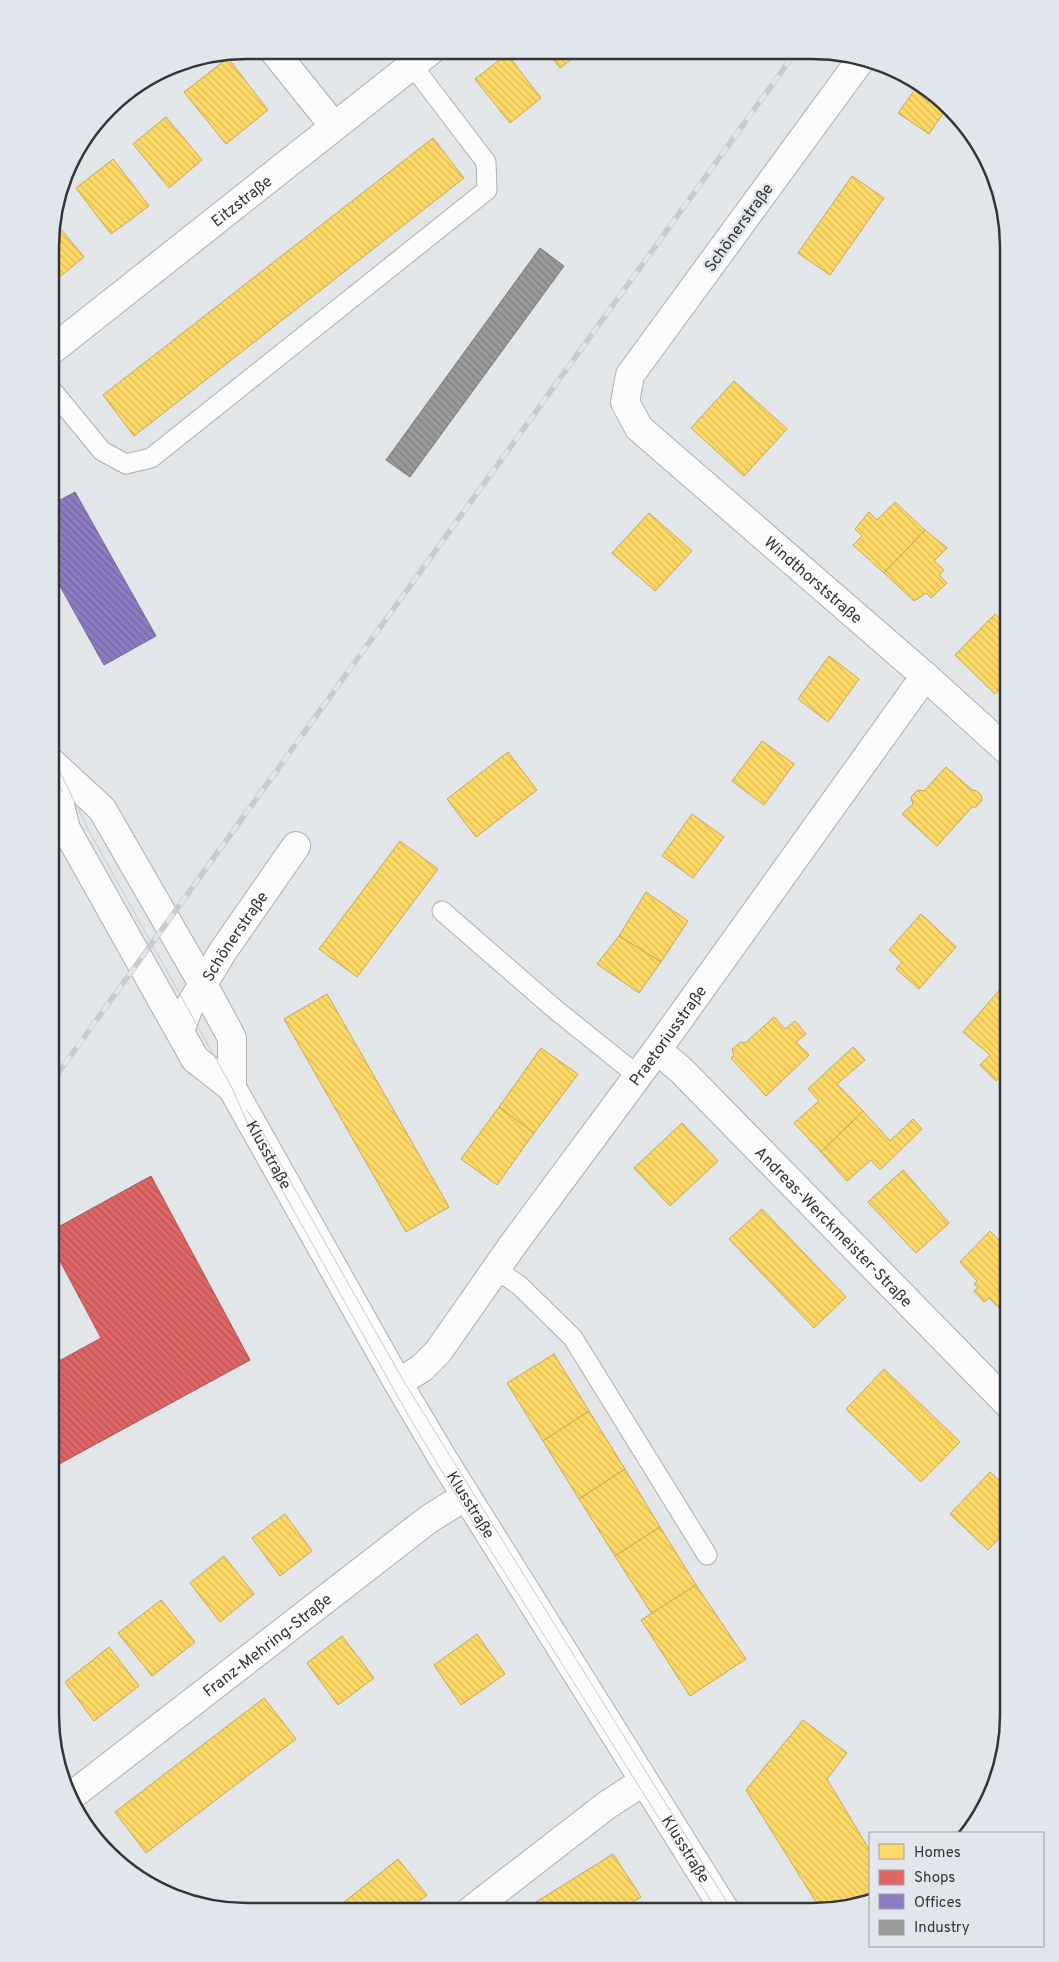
<svg xmlns="http://www.w3.org/2000/svg" width="1059" height="1962" font-family="Overpass,sans-serif">
<style>
.homes{fill:url(#homes-back-hatch);stroke:#c2a858}
.shops{fill:url(#shops-back-hatch);stroke:#ac5758}
.offices{fill:url(#offices-back-hatch);stroke:#736799}
.industry{fill:url(#industry-back-hatch);stroke:#7a7b7c}
.lines{fill:none;stroke-linecap:round;stroke-linejoin:round}
.lane-casing{stroke:#acaeb0;stroke-width:21}
.street-casing{stroke:#acaeb0;stroke-width:30}
.secondary-casing{stroke:#acaeb0;stroke-width:30}
.lane{stroke:#fbfbfc;stroke-width:19}
.street{stroke:#fbfbfc;stroke-width:28}
.secondary{stroke:#fbfbfc;stroke-width:28}
.tram{stroke:#cacacb;stroke-width:1}
.rail-casing{stroke:#cacacb;stroke-width:5.5}
.rail{stroke:#e0e6eb;stroke-width:4;stroke-dasharray:11;stroke-linecap:butt}
.labels{text-anchor:middle;stroke-width:5;stroke-linejoin:round;paint-order:stroke}
.street-label{font-size:16px;fill:#333538;stroke:#e0e6eb}
.rim{fill:none;stroke:#333538;stroke-width:2.5}
</style>
<defs>
<pattern id="homes-back-hatch" width="6" height="6" patternUnits="userSpaceOnUse" patternTransform="scale(1.25)"><rect width="6" height="6" fill="#ffd966"/><path d="M-1 5l2 2M0 0l6 6M5-1l2 2" fill="none" stroke="#dbbb59"/></pattern>
<pattern id="shops-back-hatch" width="6" height="6" patternUnits="userSpaceOnUse" patternTransform="scale(1.25)"><rect width="6" height="6" fill="#e06666"/><path d="M-1 5l2 2M0 0l6 6M5-1l2 2" fill="none" stroke="#b65555"/></pattern>
<pattern id="offices-back-hatch" width="6" height="6" patternUnits="userSpaceOnUse" patternTransform="scale(1.25)"><rect width="6" height="6" fill="#8e7cc3"/><path d="M-1 5l2 2M0 0l6 6M5-1l2 2" fill="none" stroke="#75669f"/></pattern>
<pattern id="industry-back-hatch" width="6" height="6" patternUnits="userSpaceOnUse" patternTransform="scale(1.25)"><rect width="6" height="6" fill="#999"/><path d="M-1 5l2 2M0 0l6 6M5-1l2 2" fill="none" stroke="#7d7e7e"/></pattern>
</defs>
<rect width="100%" height="100%" fill="#e3e6e8"/>
<g class="homes">
<path d="M 548,52 L 581,52 L 560,68 Z"/>
<path d="M 507,54 L 541,98 L 510,123 L 475,79 Z"/>
<path d="M 228,58 L 268,110 L 226,144 L 184,92 Z"/>
<path d="M 919,84 L 942,99 L 948,106 L 929,134 L 898,113 Z"/>
<path d="M 166,117 L 202,160 L 169,188 L 133,144 Z"/>
<path d="M 433,138 L 464,178 L 134,436 L 103,395 Z"/>
<path d="M 113,159 L 149,206 L 111,234 L 76,188 Z"/>
<path d="M 852,176 L 884,198 L 830,275 L 798,253 Z"/>
<path d="M 55,222 L 84,257 L 52,283 L 52,224 Z"/>
<path d="M 734,381 L 787,429 L 744,476 L 691,428 Z"/>
<path d="M 895,502 L 925,530 L 884,573 L 853,545 L 862,536 L 855,529 L 869,512 L 877,520 Z"/>
<path d="M 649,513 L 692,551 L 655,591 L 612,553 Z"/>
<path d="M 925,530 L 947,548 L 934,561 L 944,570 L 939,575 L 947,583 L 931,598 L 926,593 L 914,601 L 884,573 Z"/>
<path d="M 995,614 L 1009,627 L 1009,679 L 995,694 L 955,655 Z"/>
<path d="M 829,656 L 859,679 L 828,722 L 798,699 Z"/>
<path d="M 762,741 L 794,764 L 764,805 L 732,781 Z"/>
<path d="M 508,752 L 537,790 L 476,837 L 447,799 Z"/>
<path d="M 946,767 L 972,790 L 977,791 L 981,795 L 982,800 L 976,807 L 972,807 L 937,846 L 902,814 L 913,804 L 911,797 L 918,790 L 924,791 Z"/>
<path d="M 692,814 L 724,837 L 693,878 L 662,856 Z"/>
<path d="M 400,841 L 438,869 L 357,977 L 319,949 Z"/>
<path d="M 646,892 L 688,921 L 661,962 L 619,936 Z"/>
<path d="M 921,914 L 956,947 L 919,989 L 896,969 L 902,962 L 889,950 Z"/>
<path d="M 619,936 L 661,962 L 639,993 L 597,964 Z"/>
<path d="M 1003,986 L 1009,991 L 1009,1068 L 996,1081 L 980,1065 L 990,1055 L 963,1032 Z"/>
<path d="M 327,994 L 449,1207 L 406,1232 L 284,1019 Z"/>
<path d="M 774,1017 L 785,1029 L 795,1021 L 806,1034 L 796,1042 L 809,1055 L 766,1096 L 731,1058 L 734,1055 L 732,1049 L 741,1042 L 745,1043 Z"/>
<path d="M 853,1047 L 865,1060 L 837,1084 L 863,1111 L 821,1152 L 794,1123 L 819,1101 L 808,1089 Z"/>
<path d="M 541,1048 L 578,1074 L 534,1133 L 499,1107 Z"/>
<path d="M 499,1107 L 534,1133 L 497,1185 L 461,1159 Z"/>
<path d="M 863,1111 L 890,1141 L 913,1119 L 922,1129 L 880,1170 L 871,1160 L 847,1181 L 821,1152 Z"/>
<path d="M 682,1123 L 718,1161 L 670,1206 L 634,1168 Z"/>
<path d="M 903,1170 L 949,1223 L 916,1253 L 868,1202 Z"/>
<path d="M 762,1209 L 846,1297 L 814,1328 L 729,1239 Z"/>
<path d="M 990,1231 L 1009,1250 L 1009,1306 L 1003,1312 L 989,1298 L 984,1302 L 974,1291 L 978,1288 L 974,1284 L 977,1281 L 960,1262 Z"/>
<path d="M 554,1354 L 589,1411 L 543,1441 L 507,1383 Z"/>
<path d="M 884,1369 L 960,1442 L 921,1482 L 846,1409 Z"/>
<path d="M 589,1411 L 625,1469 L 579,1499 L 543,1441 Z"/>
<path d="M 625,1469 L 660,1527 L 615,1556 L 579,1499 Z"/>
<path d="M 990,1472 L 1009,1489 L 1009,1528 L 988,1550 L 950,1514 Z"/>
<path d="M 285,1514 L 312,1551 L 280,1576 L 252,1538 Z"/>
<path d="M 660,1527 L 696,1585 L 652,1614 L 615,1556 Z"/>
<path d="M 224,1556 L 254,1594 L 220,1622 L 190,1583 Z"/>
<path d="M 696,1585 L 746,1659 L 690,1696 L 641,1620 Z"/>
<path d="M 161,1600 L 195,1642 L 152,1676 L 118,1633 Z"/>
<path d="M 477,1634 L 505,1674 L 461,1705 L 434,1665 Z"/>
<path d="M 342,1636 L 374,1678 L 338,1705 L 307,1663 Z"/>
<path d="M 109,1647 L 139,1686 L 94,1721 L 65,1682 Z"/>
<path d="M 264,1698 L 296,1739 L 146,1853 L 115,1812 Z"/>
<path d="M 803,1720 L 847,1753 L 827,1779 L 870,1851 L 870,1902 L 821,1910 L 746,1790 Z"/>
<path d="M 613,1854 L 641,1897 L 619,1911 L 592,1911 L 586,1901 L 569,1911 L 531,1911 L 528,1907 Z"/>
<path d="M 398,1859 L 427,1895 L 407,1911 L 333,1911 Z"/>
</g>
<path class="shops" d="M 151,1176 L 250,1360 L 50,1469 L 50,1366 L 101,1338 L 51,1244 L 51,1231 Z"/>
<path class="offices" d="M 75,492 L 156,636 L 104,665 L 51,570 L 51,505 Z"/>
<path class="industry" d="M 540,248 L 564,266 L 410,477 L 386,460 Z"/>
<g class="lines">
<g class="lane-casing">
<g id="lane">
<path d="M 51,389 L 102,451 L 126,464 L 151,458 L 487,190 L 486,162 L 412,65"/>
<path d="M 442,911 L 556,1010 L 637,1075"/>
<path d="M 496,1269 L 520,1286 L 573,1338 L 707,1555"/>
</g>
</g>
<g class="street-casing">
<g id="street">
<path d="M 273,50 L 334,126"/>
<path id="s1" d="M 862,58 L 630,375 L 625,402 L 639,428 L 925,676 L 1009,752"/>
<path id="s2" d="M 52,350 L 430,51"/>
<path id="s3" d="M 180,1031 L 188,1009 L 223,951 L 296,846"/>
<path id="s4" d="M 657,1050 L 681,1070 L 1009,1405"/>
<path id="s5" d="M 398,1383 L 422,1368 L 438,1352 L 512,1246 L 657,1050 L 925,676"/>
<path id="s6" d="M 70,1797 L 429,1519 L 466,1496"/>
<path d="M 470,1911 L 607,1805 L 644,1781"/>
</g>
</g>
<g class="secondary-casing">
<g id="secondary">
<path d="M 51,762 L 102,809 L 203,984 L 232,1038 L 232,1088"/>
<path id="s7" d="M 51,770 L 66,829 L 195,1059 L 232,1088 L 398,1383 L 443,1459 L 726,1912"/>
</g>
</g>
<use href="#lane" class="lane"/>
<use href="#street" class="street"/>
<use href="#secondary" class="secondary"/>
<g class="tram">
<path d="M 51,754 L 89,831 L 232,1088 L 255,1140 L 272,1172 L 408,1415 L 459,1500 L 718,1912"/>
<path d="M 51,773 L 63,792"/>
<path d="M 246,1109 L 263,1133 L 403,1380 L 733,1912"/>
</g>
<g class="rail-casing">
<path id="rail" d="M 51,1083 L 795,53"/>
</g>
<use href="#rail" class="rail"/>
</g>
<g class="labels">
<g class="street-label">
<text dy="6" stroke="none"><textPath href="#s2" startOffset="241">Eitzstraße</textPath></text>
<text transform="translate(738 227) rotate(-54)" y="6">Schönerstraße</text>
<text dy="6" stroke="none"><textPath href="#s1" startOffset="681">Windthorststraße</textPath></text>
<text dy="6" stroke="none"><textPath href="#s3" startOffset="110">Schönerstraße</textPath></text>
<text dy="6" stroke="none"><textPath href="#s5" startOffset="442">Praetoriusstraße</textPath></text>
<text dy="6" stroke="none"><textPath href="#s7" startOffset="448">Klusstraße</textPath></text>
<text dy="6" stroke="none"><textPath href="#s4" startOffset="250">Andreas-Werckmeister-Straße</textPath></text>
<text dy="6" stroke="none"><textPath href="#s7" startOffset="852">Klusstraße</textPath></text>
<text dy="6" stroke="none"><textPath href="#s6" startOffset="249">Franz-Mehring-Straße</textPath></text>
<text dy="6" stroke="none"><textPath href="#s7" startOffset="1258">Klusstraße</textPath></text>
</g>
</g>
<path d="M0 0H1059V1962H0ZM247 59H812A188 188 0 0 1 1000 247V1715A188 188 0 0 1 812 1903H247A188 188 0 0 1 59 1715V247A188 188 0 0 1 247 59Z" fill="#e0e6eb" fill-rule="evenodd"/>
<path class="rim" d="M247 59H812A188 188 0 0 1 1000 247V1715A188 188 0 0 1 812 1903H247A188 188 0 0 1 59 1715V247A188 188 0 0 1 247 59Z"/>
<rect x="869" y="1832" width="175" height="115" fill="#e0e6eb" stroke="#9b9fa3"/>
<rect x="879" y="1844" width="25" height="15" fill="#ffd966" stroke="#9b9fa3"/>
<text x="914" y="1857" font-size="15" fill="#333538">Homes</text>
<rect x="879" y="1870" width="25" height="15" fill="#e06666" stroke="#9b9fa3"/>
<text x="914" y="1882" font-size="15" fill="#333538">Shops</text>
<rect x="879" y="1894" width="25" height="15" fill="#8e7cc3" stroke="#9b9fa3"/>
<text x="914" y="1907" font-size="15" fill="#333538">Offices</text>
<rect x="879" y="1920" width="25" height="15" fill="#999999" stroke="#9b9fa3"/>
<text x="914" y="1932" font-size="15" fill="#333538">Industry</text>
</svg>
